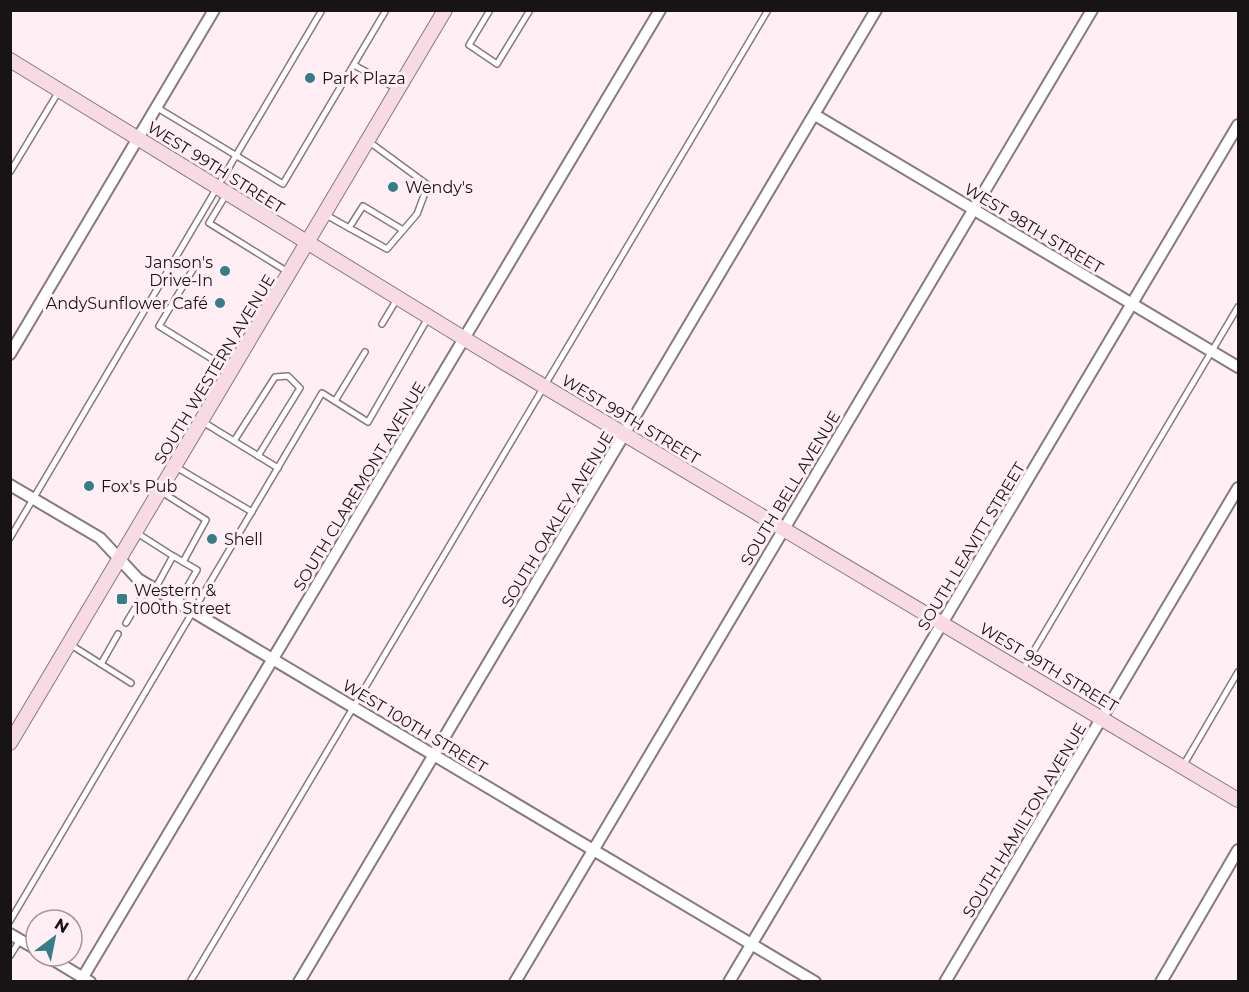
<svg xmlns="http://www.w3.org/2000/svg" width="1249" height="992" font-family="Montserrat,sans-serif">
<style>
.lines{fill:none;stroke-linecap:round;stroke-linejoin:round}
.lane-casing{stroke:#87797d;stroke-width:8}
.street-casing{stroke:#87797d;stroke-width:14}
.secondary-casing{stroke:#87797d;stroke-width:16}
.lane{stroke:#fff;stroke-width:5}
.street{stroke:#fff;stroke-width:10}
.secondary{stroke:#f7dae5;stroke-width:14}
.poi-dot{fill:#367e87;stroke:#ffeff4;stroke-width:2}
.labels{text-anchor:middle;stroke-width:6;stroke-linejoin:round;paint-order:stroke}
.poi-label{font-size:16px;fill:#181314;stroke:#ffeff4;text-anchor:start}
.street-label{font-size:16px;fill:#181314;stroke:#ffeff4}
</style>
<rect width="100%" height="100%" fill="#ffeff4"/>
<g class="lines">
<g class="lane-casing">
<g id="lane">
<path d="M 490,10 L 469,45 L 497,64 L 530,10"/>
<path d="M 354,65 L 397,89"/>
<path d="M 156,107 L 283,184 L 386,10"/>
<path d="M 10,172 L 59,91"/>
<path d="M 227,193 L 209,223 L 288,272"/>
<path d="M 326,215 L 387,249 L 417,214 L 428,185 L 368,141"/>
<path d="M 349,228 L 363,206 L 403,230"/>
<path d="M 195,266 L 159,326 L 230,370"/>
<path d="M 382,324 L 397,299"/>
<path d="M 335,401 L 365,352"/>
<path d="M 203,422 L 278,468"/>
<path d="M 234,441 L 275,377 L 288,376 L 300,388 L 258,456"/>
<path d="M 176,467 L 252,512"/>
<path d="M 160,491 L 206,520 L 183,562"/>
<path d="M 137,533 L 173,556 L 155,589"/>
<path d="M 10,538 L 322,10"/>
<path d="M 173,556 L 197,570 L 178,603"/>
<path d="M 126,623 L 149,585"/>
<path d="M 71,645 L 131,683"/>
<path d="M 101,664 L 118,634"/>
<path d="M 1023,669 L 1238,307"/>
<path d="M 1183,766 L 1238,672"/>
<path d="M 10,921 L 322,393 L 368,422 L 428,318"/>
<path d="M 10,956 L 20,940"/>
<path d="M 190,982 L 768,10"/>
</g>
</g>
<g class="street-casing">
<g id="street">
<path d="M 815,115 L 1238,367"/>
<path d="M 10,354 L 214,10"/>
<path d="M 10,485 L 100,538 L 138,579 L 815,982"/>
<path d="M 10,934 L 36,949"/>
<path d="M 47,956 L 90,982"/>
<path d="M 83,977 L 660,10"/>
<path d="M 299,982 L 876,10"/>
<path d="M 515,982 L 1092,10"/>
<path d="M 729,982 L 1238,125"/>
<path d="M 945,982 L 1238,488"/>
<path d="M 1161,982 L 1238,850"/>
</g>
</g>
<g class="secondary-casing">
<g id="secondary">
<path d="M 10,60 L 478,347 L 1238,800"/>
<path d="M 10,743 L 445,10"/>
</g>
</g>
<use href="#lane" class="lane"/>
<use href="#street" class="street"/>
<use href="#secondary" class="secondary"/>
</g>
<g class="poi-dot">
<circle cx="310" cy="78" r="6"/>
<circle cx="393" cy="187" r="6"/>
<circle cx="225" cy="271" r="6"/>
<circle cx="220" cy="303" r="6"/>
<circle cx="89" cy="486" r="6"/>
<circle cx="212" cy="539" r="6"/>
<rect x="116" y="593" width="12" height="12" rx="3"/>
</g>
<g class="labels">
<g class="poi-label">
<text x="322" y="84">Park Plaza</text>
<text x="405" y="193">Wendy's</text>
<text x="213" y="268" text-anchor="end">Janson's<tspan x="213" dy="18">Drive-In</tspan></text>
<text x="208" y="309" text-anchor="end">AndySunflower Café</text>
<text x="101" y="492">Fox's Pub</text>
<text x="224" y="545">Shell</text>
<text x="134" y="596">Western &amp;<tspan x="134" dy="18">100th Street</tspan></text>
</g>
<g class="street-label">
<text transform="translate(216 167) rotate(32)" y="6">WEST 99TH STREET</text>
<text transform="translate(1034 228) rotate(31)" y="6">WEST 98TH STREET</text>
<text transform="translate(214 369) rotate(-59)" y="6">SOUTH WESTERN AVENUE</text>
<text transform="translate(631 419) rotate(31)" y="6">WEST 99TH STREET</text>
<text transform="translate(359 486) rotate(-59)" y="6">SOUTH CLAREMONT AVENUE</text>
<text transform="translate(790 488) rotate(-59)" y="6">SOUTH BELL AVENUE</text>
<text transform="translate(557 519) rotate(-59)" y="6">SOUTH OAKLEY AVENUE</text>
<text transform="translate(971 546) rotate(-59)" y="6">SOUTH LEAVITT STREET</text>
<text transform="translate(1049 667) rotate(31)" y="6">WEST 99TH STREET</text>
<text transform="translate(415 726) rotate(31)" y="6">WEST 100TH STREET</text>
<text transform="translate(1024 820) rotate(-59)" y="6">SOUTH HAMILTON AVENUE</text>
</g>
</g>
<rect width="1249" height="992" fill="none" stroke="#181314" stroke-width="24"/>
<g transform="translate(54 938) rotate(32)"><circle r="28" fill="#ffeff4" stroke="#a3979a" stroke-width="1.5"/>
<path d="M0-4.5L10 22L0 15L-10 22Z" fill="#367e87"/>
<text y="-9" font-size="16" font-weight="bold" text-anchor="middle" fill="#181314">N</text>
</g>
</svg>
